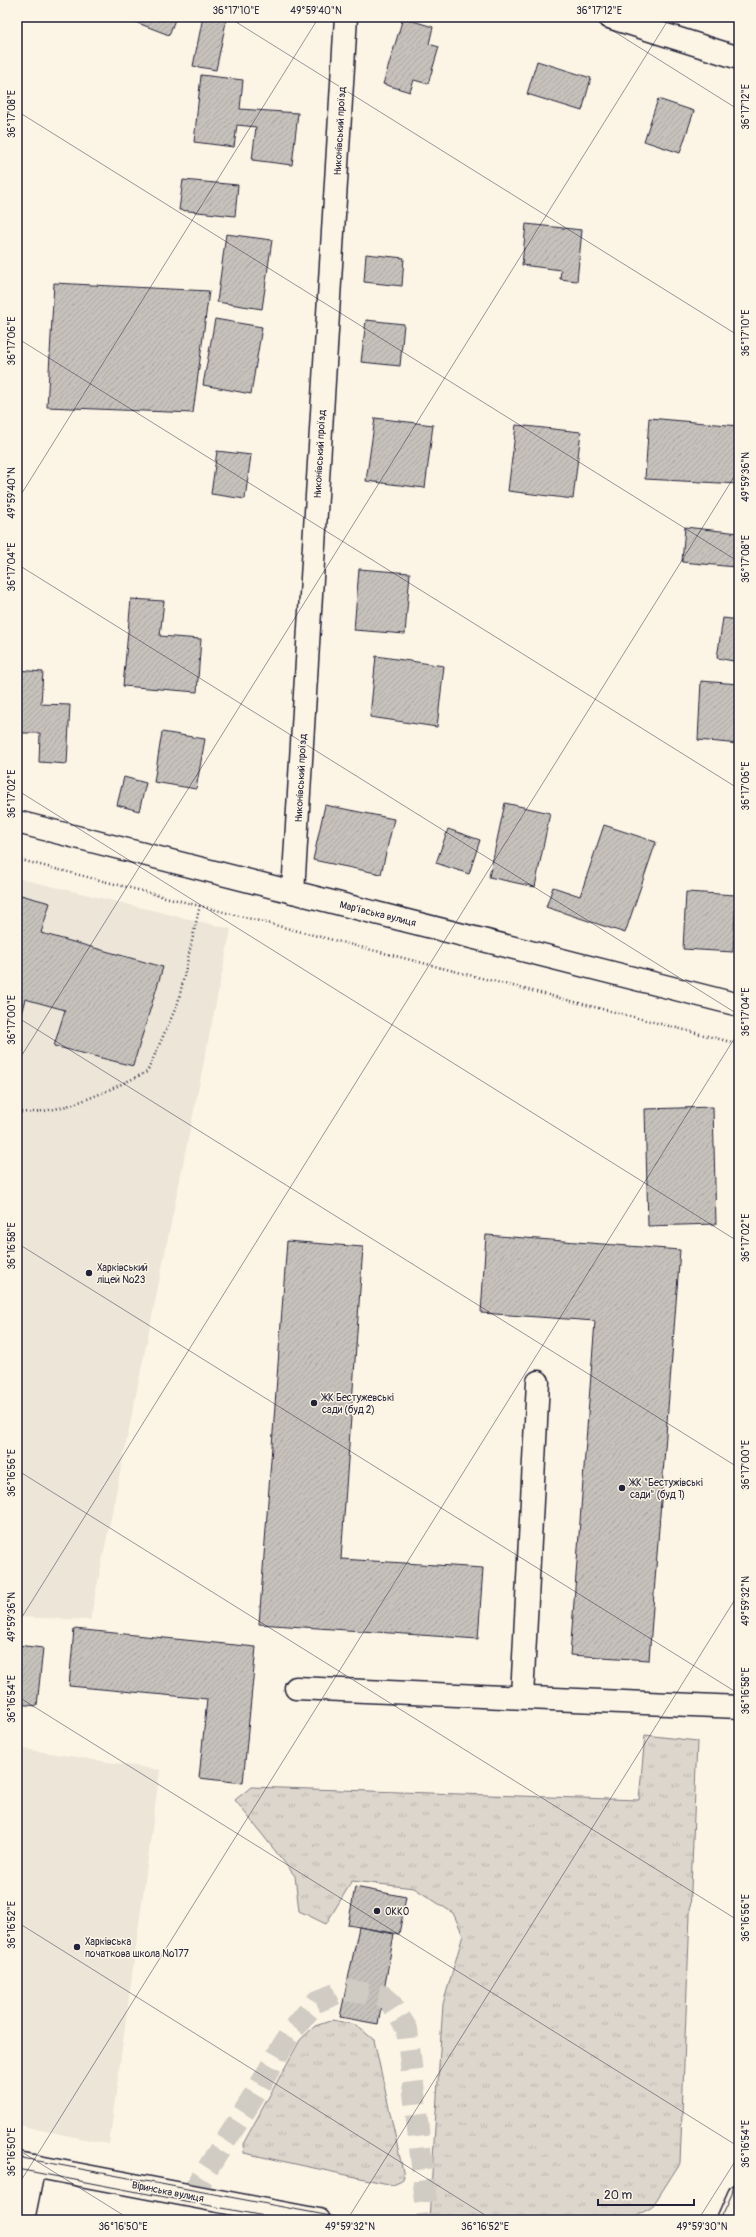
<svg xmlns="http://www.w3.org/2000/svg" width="756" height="2237" font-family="Pangolin,sans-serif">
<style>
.built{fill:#ece5d8}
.grass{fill:url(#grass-tufts);stroke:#7f7c84}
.building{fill:url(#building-hatch);stroke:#22223b}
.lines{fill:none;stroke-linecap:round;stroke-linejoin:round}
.minor-tunnel{stroke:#d0cbc3;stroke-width:22;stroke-dasharray:22 11;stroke-linecap:butt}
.minor-casing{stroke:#22223b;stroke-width:25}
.major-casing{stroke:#22223b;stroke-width:25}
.path{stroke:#22223b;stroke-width:2.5;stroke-dasharray:1 3;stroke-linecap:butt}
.minor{stroke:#fcf5e5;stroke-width:22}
.major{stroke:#fcf5e5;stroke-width:22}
.tram{stroke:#22223b;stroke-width:1}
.ticks{fill:none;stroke:#22223b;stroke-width:1;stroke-opacity:0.45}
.poi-dot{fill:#22223b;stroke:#fcf5e5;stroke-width:1.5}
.labels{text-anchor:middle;stroke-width:3;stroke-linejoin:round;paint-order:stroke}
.street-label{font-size:10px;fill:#22223b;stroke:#fcf5e5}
.poi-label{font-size:10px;fill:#22223b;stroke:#fcf5e5;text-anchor:start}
.neatline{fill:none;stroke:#22223b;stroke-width:1.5}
.ticks-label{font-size:10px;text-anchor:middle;fill:#22223b}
</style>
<defs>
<pattern id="grass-tufts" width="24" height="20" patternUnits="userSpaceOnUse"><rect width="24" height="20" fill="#dcd6cc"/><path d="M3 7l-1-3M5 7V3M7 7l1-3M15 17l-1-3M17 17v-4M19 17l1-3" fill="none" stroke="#bcb7b0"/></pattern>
<pattern id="building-hatch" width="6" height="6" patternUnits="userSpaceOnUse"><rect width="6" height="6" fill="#c6c1bb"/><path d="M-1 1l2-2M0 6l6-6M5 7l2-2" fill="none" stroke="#aaa6a2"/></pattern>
</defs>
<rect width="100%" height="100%" fill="#fcf5e5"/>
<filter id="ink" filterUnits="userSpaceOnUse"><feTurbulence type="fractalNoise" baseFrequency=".025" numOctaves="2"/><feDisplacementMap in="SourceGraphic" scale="8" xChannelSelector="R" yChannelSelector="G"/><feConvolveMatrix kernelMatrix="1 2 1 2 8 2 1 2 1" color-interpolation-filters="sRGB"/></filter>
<g filter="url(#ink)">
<g class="built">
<path d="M 17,878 L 231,929 L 90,1620 L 17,1617 Z"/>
<path d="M 17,1748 L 160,1770 L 109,2144 L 17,2125 Z"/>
</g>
<g class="grass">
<path d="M 645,1735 L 697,1741 L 680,2163 L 652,2207 L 632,2220 L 429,2220 L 443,2004 L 463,1935 L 453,1913 L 414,1888 L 352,1881 L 326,1924 L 299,1911 L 295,1876 L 235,1800 L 251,1787 L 639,1800 Z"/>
<path d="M 333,2020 L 356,2025 L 374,2040 L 404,2176 L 402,2181 L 393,2185 L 244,2153 L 243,2144 L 300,2040 L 315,2026 Z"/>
</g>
<g class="building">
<path d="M 131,17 L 176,17 L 169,35 L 130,20 Z"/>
<path d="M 203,17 L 227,17 L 216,70 L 193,66 Z"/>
<path d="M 403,18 L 433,27 L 429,44 L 439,47 L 428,84 L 414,80 L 410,92 L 383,84 Z"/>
<path d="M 537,61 L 591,78 L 582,111 L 527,94 Z"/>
<path d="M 201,75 L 243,80 L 240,109 L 298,113 L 292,165 L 252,160 L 256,127 L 237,125 L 234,147 L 194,142 Z"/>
<path d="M 658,99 L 694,111 L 680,153 L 644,141 Z"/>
<path d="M 183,180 L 238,185 L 235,216 L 179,210 Z"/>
<path d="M 526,224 L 582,230 L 577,281 L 560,279 L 561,270 L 522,265 Z"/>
<path d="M 226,234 L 272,240 L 262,309 L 217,302 Z"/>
<path d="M 366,254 L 404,258 L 402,286 L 364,282 Z"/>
<path d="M 54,283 L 209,291 L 193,413 L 47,407 Z"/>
<path d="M 215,319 L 262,327 L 251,394 L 203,385 Z"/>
<path d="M 366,320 L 404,324 L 400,366 L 361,362 Z"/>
<path d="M 375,418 L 433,425 L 425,488 L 366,481 Z"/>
<path d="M 649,418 L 739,426 L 739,484 L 645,479 Z"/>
<path d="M 516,425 L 581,432 L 573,499 L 508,491 Z"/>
<path d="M 217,451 L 251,455 L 245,499 L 211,494 Z"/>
<path d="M 685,527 L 739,533 L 735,567 L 682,562 Z"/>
<path d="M 359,569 L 410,573 L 405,634 L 354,630 Z"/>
<path d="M 131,599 L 164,601 L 160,636 L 201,639 L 197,692 L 123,686 Z"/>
<path d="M 723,618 L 739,620 L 739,662 L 717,658 Z"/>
<path d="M 376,656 L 444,666 L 437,727 L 370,717 Z"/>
<path d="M 17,670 L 43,672 L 41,704 L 70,705 L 67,764 L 39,762 L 40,733 L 17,733 Z"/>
<path d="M 701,681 L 739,684 L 739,744 L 698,740 Z"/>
<path d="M 162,732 L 205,739 L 196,789 L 154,782 Z"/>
<path d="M 124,777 L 146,783 L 139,811 L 117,805 Z"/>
<path d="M 505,803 L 550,813 L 535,887 L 489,877 Z"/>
<path d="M 325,805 L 394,819 L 381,874 L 313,860 Z"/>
<path d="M 604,825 L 656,842 L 625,933 L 546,907 L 553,887 L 580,896 Z"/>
<path d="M 448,829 L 480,840 L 469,874 L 436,863 Z"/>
<path d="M 686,892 L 736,895 L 733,952 L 683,949 Z"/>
<path d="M 17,894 L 50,903 L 41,933 L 163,967 L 133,1066 L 54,1046 L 65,1010 L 25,999 L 17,1029 Z"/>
<path d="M 713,1107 L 716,1224 L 648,1226 L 645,1109 Z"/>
<path d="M 486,1235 L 680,1250 L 649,1660 L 570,1655 L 595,1321 L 481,1313 Z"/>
<path d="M 287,1241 L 363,1247 L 341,1559 L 483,1568 L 478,1639 L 259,1624 Z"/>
<path d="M 74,1629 L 256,1647 L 243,1783 L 199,1778 L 207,1699 L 69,1686 Z"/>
<path d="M 17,1645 L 43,1648 L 37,1706 L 17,1704 Z"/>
<path d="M 355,1887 L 406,1897 L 399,1934 L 348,1925 Z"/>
<path d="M 359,1927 L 394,1934 L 378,2024 L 340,2017 Z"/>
</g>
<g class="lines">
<path class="minor-tunnel" d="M 190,2196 L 251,2101 L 289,2035 L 316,2002 L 345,1990 L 383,1996 L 390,2002 L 407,2029 L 428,2220"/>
<g class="minor-casing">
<g id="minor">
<path d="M 609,17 L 739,58"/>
<path d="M 17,822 L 739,1005"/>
<path d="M 293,892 L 346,17"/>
<path d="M 296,1688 L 739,1707"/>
<path d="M 522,1697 L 538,1382"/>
<path d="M 23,2220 L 34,2166"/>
</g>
</g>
<g class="major-casing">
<g id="major">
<path d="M 17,2163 L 319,2220"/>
<path d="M 728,2220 L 739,2195"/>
</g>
</g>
<g class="path">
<path d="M 17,859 L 739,1044"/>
<path d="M 17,1112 C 63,1115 106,1091 147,1072 L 178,1003 L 200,905"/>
</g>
<use href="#minor" class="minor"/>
<use href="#major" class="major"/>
<g class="tram">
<path d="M 17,2157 L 352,2220"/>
<path d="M 17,2169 L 285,2220"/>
<path d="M 720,2220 L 732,2194 L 739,2159"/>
<path d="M 737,2220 L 739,2216"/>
</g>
</g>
</g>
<path class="ticks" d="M 228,17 L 739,336M 591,17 L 739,110M 17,111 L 739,562M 17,338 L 739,789M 17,501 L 319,17M 17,564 L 739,1015M 17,790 L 739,1242M 17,1017 L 739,1468M 17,1063 L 670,17M 17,1243 L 739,1694M 17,1470 L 739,1921M 17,1625 L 739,469M 17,1696 L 739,2147M 17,1922 L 493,2220M 17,2149 L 131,2220M 17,2187 L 739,1031M 347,2220 L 739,1593M 698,2220 L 739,2155"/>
<g class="poi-dot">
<circle cx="89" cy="1273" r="4"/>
<circle cx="314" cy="1403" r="4"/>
<circle cx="622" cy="1488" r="4"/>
<circle cx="377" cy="1911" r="4"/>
<circle cx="77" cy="1947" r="4"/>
</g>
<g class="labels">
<g class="street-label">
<text transform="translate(339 131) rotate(-87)" y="4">Никонівський проїзд</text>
<text transform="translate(319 454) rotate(-87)" y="4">Никонівський проїзд</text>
<text transform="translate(300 778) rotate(-87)" y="4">Никонівський проїзд</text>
<text transform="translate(378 913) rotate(14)" y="4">Мар'ївська вулиця</text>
<text transform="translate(168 2191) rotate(11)" y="4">Віринська вулиця</text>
</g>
<g class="poi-label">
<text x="97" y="1271">Харківський<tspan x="97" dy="12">ліцей №23</tspan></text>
<text x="322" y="1401">ЖК Бестужевські<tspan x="322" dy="12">сади (буд 2)</tspan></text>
<text x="630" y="1486">ЖК "Бестужівські<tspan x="630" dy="12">сади" (буд 1)</tspan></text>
<text x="385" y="1915">ОККО</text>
<text x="85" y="1945">Харківська<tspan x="85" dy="12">початкова школа №177</tspan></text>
</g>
</g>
<rect width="756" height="2237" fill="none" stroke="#fcf5e5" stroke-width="44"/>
<path d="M598 2199v6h96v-6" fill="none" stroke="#22223b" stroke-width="2"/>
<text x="604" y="2199" font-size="12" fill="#22223b" stroke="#fcf5e5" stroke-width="3" paint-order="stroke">20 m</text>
<rect x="22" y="22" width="712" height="2193" class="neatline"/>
<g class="ticks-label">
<text x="236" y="14">36°17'10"E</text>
<text x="316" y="14">49°59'40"N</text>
<text x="599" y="14">36°17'12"E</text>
<text transform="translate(745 107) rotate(-90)" y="4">36°17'12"E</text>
<text transform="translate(11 114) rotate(-90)" y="4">36°17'08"E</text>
<text transform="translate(745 333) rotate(-90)" y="4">36°17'10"E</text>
<text transform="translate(11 341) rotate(-90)" y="4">36°17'06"E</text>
<text transform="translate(745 477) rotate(-90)" y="4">49°59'36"N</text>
<text transform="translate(11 493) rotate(-90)" y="4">49°59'40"N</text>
<text transform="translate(745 559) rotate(-90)" y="4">36°17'08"E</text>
<text transform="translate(11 567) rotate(-90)" y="4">36°17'04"E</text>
<text transform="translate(745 786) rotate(-90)" y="4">36°17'06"E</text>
<text transform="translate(11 794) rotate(-90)" y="4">36°17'02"E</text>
<text transform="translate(745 1012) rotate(-90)" y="4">36°17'04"E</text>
<text transform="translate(11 1020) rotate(-90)" y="4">36°17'00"E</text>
<text transform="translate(745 1238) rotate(-90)" y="4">36°17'02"E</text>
<text transform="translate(11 1246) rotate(-90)" y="4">36°16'58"E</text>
<text transform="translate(745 1465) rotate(-90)" y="4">36°17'00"E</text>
<text transform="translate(11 1473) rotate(-90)" y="4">36°16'56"E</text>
<text transform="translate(745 1601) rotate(-90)" y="4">49°59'32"N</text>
<text transform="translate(11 1617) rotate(-90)" y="4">49°59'36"N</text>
<text transform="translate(745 1691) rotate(-90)" y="4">36°16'58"E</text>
<text transform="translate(11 1699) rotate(-90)" y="4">36°16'54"E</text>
<text transform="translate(745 1918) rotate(-90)" y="4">36°16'56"E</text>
<text transform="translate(11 1925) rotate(-90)" y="4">36°16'52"E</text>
<text transform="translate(745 2144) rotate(-90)" y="4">36°16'54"E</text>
<text transform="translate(11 2152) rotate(-90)" y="4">36°16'50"E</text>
<text x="123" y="2230">36°16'50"E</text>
<text x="350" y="2230">49°59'32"N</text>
<text x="485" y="2230">36°16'52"E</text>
<text x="702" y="2230">49°59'30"N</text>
</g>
</svg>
